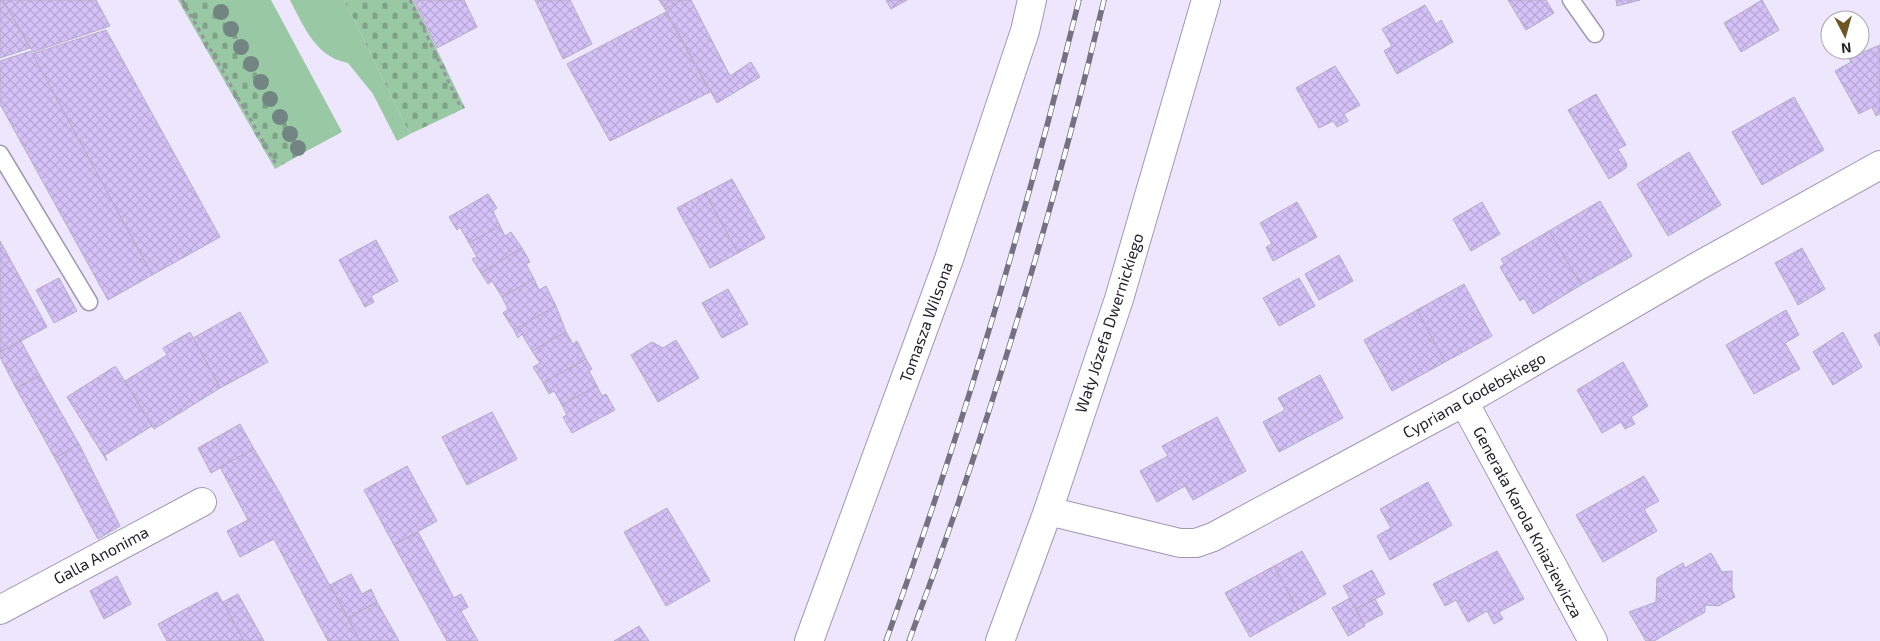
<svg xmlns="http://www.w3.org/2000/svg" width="1880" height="641" font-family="'Exo 2',sans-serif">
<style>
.grass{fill:#99c8a4}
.cemetery{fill:url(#cemetery-stones)}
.building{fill:url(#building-cross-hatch);stroke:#b5acc6}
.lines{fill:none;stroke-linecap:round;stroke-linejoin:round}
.lane-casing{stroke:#a198b2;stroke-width:19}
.street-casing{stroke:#a198b2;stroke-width:30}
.path{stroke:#9791a2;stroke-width:3;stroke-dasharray:4 4;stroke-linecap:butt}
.lane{stroke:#fff;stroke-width:16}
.street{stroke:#fff;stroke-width:28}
.rail-casing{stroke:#767180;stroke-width:5.5}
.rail{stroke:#fff;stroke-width:4;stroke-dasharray:11;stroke-linecap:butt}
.tree{fill:#738582}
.labels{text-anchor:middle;stroke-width:4;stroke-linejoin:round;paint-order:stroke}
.street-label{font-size:16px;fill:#26232d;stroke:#fff}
</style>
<defs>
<pattern id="cemetery-stones" width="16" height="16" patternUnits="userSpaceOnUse" patternTransform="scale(1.25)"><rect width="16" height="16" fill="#99c8a4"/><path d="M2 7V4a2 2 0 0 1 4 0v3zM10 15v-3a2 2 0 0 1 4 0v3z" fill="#7da286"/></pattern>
<pattern id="building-cross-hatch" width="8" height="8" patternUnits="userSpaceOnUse" patternTransform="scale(1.25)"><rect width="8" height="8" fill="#d4c1f7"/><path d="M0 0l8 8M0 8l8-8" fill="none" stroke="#b6a6d4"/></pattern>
</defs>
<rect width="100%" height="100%" fill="#eee6fd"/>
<g class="grass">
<path d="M 218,0 L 271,0 L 342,132 L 303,153 Z"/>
<path d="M 290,0 L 344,0 L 410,134 L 397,141 L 373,94 L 348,63 C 316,57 304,27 290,0 Z"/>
</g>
<g class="cemetery">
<path d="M 178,0 L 218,0 L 303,153 L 275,169 Z"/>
<path d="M 344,0 L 413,0 L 465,108 L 410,134 Z"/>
</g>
<g class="building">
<path d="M 0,0 L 3,0 L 30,48 L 0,58 Z"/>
<path d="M 3,0 L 96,0 L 110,26 L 33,52 Z"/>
<path d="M 414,0 L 464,0 L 477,27 L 437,48 Z"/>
<path d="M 535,0 L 570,0 L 592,44 L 563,59 Z"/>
<path d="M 659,0 L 682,0 L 665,9 Z"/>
<path d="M 682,0 L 691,0 L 730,76 L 751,62 L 760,77 L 717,103 L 665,9 Z"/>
<path d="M 886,0 L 907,0 L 891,9 Z"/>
<path d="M 1508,0 L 1546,0 L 1554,13 L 1526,30 Z"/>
<path d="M 1616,0 L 1640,0 L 1617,6 Z"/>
<path d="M 1762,0 L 1779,30 L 1741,52 L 1724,23 Z"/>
<path d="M 1425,5 L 1436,24 L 1441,20 L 1453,42 L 1397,74 L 1384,51 L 1392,46 L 1382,29 Z"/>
<path d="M 666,12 L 710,92 L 610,141 L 567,64 Z"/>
<path d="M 106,30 L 220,237 L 152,275 L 32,54 Z"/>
<path d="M 1880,45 L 1880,114 L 1876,116 L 1872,107 L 1859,114 L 1835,71 L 1851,62 L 1849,58 Z"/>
<path d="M 31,51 L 152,275 L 108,300 L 0,104 L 0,61 Z"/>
<path d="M 1335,66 L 1360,105 L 1344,114 L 1348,121 L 1337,127 L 1333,121 L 1319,128 L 1296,88 Z"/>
<path d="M 1596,94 L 1626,145 L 1618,149 L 1627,164 L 1626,168 L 1609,179 L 1568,110 Z"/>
<path d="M 1794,97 L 1824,150 L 1762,185 L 1732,132 Z"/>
<path d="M 1689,152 L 1721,205 L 1668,236 L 1637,184 Z"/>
<path d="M 732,179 L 765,238 L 738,253 L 705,193 Z"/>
<path d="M 705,193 L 738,253 L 710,268 L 677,208 Z"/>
<path d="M 488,194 L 497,208 L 493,211 L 500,226 L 469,243 L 460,227 L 457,230 L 449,217 Z"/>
<path d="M 1600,201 L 1632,256 L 1581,285 L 1549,231 Z"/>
<path d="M 1297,202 L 1317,237 L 1273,261 L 1266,247 L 1272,244 L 1260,223 Z"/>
<path d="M 1482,202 L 1500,234 L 1471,251 L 1453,219 Z"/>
<path d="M 500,226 L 505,236 L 511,232 L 522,248 L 481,273 L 472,259 L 477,257 L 469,243 Z"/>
<path d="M 1549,231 L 1581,285 L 1533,314 L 1524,298 L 1520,301 L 1500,267 L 1504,264 L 1501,259 Z"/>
<path d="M 376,240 L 398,281 L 371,296 L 374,302 L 365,307 L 339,260 Z"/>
<path d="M 0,241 L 47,327 L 0,352 Z"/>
<path d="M 522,248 L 530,262 L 526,264 L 534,279 L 502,297 L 492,281 L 488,284 L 481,273 Z"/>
<path d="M 1802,248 L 1825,289 L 1798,305 L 1775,263 Z"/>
<path d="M 1339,255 L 1353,281 L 1319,300 L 1305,274 Z"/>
<path d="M 59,278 L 77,311 L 54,323 L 36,290 Z"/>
<path d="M 1299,278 L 1315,306 L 1279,326 L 1263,298 Z"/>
<path d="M 534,279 L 539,290 L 546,286 L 556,306 L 514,330 L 503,313 L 508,309 L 502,297 Z"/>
<path d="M 1464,284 L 1492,336 L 1445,362 L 1417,310 Z"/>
<path d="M 728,289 L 748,324 L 722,338 L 702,303 Z"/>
<path d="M 556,306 L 566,332 L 532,351 L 522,334 L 518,338 L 514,330 Z"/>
<path d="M 1417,310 L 1445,362 L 1392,391 L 1364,340 Z"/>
<path d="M 1786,310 L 1799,335 L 1785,343 L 1800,369 L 1754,394 L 1726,345 Z"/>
<path d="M 240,312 L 268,362 L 220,388 L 193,338 Z"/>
<path d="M 190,332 L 220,388 L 154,429 L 125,381 L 167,355 L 163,348 Z"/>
<path d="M 566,332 L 573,344 L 577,341 L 586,359 L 543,383 L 533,367 L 540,363 L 532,351 Z"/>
<path d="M 1843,332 L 1862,367 L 1833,385 L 1813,352 Z"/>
<path d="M 1880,332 L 1880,346 L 1874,335 Z"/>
<path d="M 676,340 L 699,378 L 658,402 L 631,355 L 652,342 L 663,348 Z"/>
<path d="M 21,341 L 40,376 L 16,388 L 0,357 L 0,352 Z"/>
<path d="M 586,359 L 592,369 L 589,371 L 597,386 L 562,405 L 554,391 L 549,394 L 543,383 Z"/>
<path d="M 1623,362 L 1648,406 L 1631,417 L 1635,424 L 1625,429 L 1621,422 L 1602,433 L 1577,390 Z"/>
<path d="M 114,367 L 116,367 L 152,426 L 105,455 L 107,461 L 67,397 Z"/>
<path d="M 1320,375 L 1343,418 L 1279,452 L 1263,422 L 1285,410 L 1278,398 Z"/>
<path d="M 40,376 L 79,444 L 55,458 L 16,388 Z"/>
<path d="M 597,386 L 602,396 L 606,394 L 615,410 L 572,433 L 563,417 L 567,415 L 562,405 Z"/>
<path d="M 492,412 L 517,459 L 467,485 L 442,437 Z"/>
<path d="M 1217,417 L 1246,471 L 1193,500 L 1185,486 L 1157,502 L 1140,471 L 1168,456 L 1162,446 Z"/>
<path d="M 240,424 L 254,449 L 211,473 L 198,448 Z"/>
<path d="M 79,444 L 120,526 L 98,539 L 55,458 Z"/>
<path d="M 254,449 L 278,490 L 360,641 L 328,641 L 274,539 L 240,557 L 227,531 L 248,520 L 220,467 Z"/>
<path d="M 407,466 L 437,521 L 394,545 L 364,490 Z"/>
<path d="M 1644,476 L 1659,501 L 1644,509 L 1657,531 L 1603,562 L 1576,515 Z"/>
<path d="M 1428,482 L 1452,525 L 1390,560 L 1377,536 L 1391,528 L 1380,509 Z"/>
<path d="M 667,508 L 710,581 L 666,606 L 624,532 Z"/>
<path d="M 418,532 L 454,598 L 461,594 L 468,607 L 461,611 L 478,641 L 447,641 L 394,545 Z"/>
<path d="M 1302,551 L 1326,594 L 1298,610 L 1274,566 Z"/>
<path d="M 1497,551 L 1524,599 L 1499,612 L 1503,619 L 1494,624 L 1487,611 L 1468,622 L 1456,600 L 1445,606 L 1433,584 Z"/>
<path d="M 1711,553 L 1722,572 L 1732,571 L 1732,590 L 1735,597 L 1718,606 L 1705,605 L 1705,612 L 1654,641 L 1646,641 L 1629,612 L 1656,602 L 1657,578 L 1683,563 L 1685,568 Z"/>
<path d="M 1274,566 L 1298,610 L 1250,637 L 1225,593 Z"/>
<path d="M 1372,570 L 1385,594 L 1356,609 L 1343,586 Z"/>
<path d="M 351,574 L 362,594 L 371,589 L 377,602 L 348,618 L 330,585 Z"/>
<path d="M 117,576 L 131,604 L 104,619 L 90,591 Z"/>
<path d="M 217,592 L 244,641 L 167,641 L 158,624 Z"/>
<path d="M 238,594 L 264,641 L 244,641 L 223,602 Z"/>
<path d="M 1350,598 L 1365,626 L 1348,636 L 1332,608 Z"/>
<path d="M 1375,599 L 1383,614 L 1364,624 L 1356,609 Z"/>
<path d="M 377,602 L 399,641 L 360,641 L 348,618 Z"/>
<path d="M 639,626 L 649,641 L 614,641 Z"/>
</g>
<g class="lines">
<g class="lane-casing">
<g id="lane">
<path d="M 1571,0 L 1595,34"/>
<path d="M 0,154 L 89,302"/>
</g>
</g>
<g class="street-casing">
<g id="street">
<path d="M 1464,402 L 1593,641"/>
<path d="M 1048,511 L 1180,543 L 1196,543 L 1213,537 L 1464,402 L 1700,265 L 1880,165"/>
<path d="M 0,610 L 202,502"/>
<path d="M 809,641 L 949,259 L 1025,31 L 1032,0"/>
<path d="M 1000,641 L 1048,511 L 1119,299 L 1206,0"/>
</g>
</g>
<g class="path">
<path d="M 182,0 L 276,164"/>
<path d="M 410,0 L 460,106"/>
</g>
<use href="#lane" class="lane"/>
<use href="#street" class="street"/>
<g class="rail-casing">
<g id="rail">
<path d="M 886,641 C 962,431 1026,217 1079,0"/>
<path d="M 909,641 C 987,432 1052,217 1104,0"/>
</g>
</g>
<use href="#rail" class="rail"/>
</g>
<g class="tree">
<circle cx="221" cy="12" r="8"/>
<circle cx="231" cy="29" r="8"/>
<circle cx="241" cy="47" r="8"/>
<circle cx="251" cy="64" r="8"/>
<circle cx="261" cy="82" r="8"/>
<circle cx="270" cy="99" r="8"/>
<circle cx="280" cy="117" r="8"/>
<circle cx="290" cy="134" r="8"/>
<circle cx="298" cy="148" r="8"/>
</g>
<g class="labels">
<g class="street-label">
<text transform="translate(926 322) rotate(-70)" y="6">Tomasza Wilsona</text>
<text transform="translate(1109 323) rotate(-72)" y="6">Wały Józefa Dwernickiego</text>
<text transform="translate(1474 395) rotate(-29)" y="6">Cypriana Godebskiego</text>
<text transform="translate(1528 522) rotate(62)" y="6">Generała Karola Kniaziewicza</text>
<text transform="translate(101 555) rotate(-28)" y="6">Galla Anonima</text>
</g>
</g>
<g transform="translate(1845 35) rotate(174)"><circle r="24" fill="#ffffff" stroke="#a8a7ab"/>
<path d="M0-4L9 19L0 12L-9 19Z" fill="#6f5526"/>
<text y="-8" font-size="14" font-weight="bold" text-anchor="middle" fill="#26232d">N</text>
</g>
</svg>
